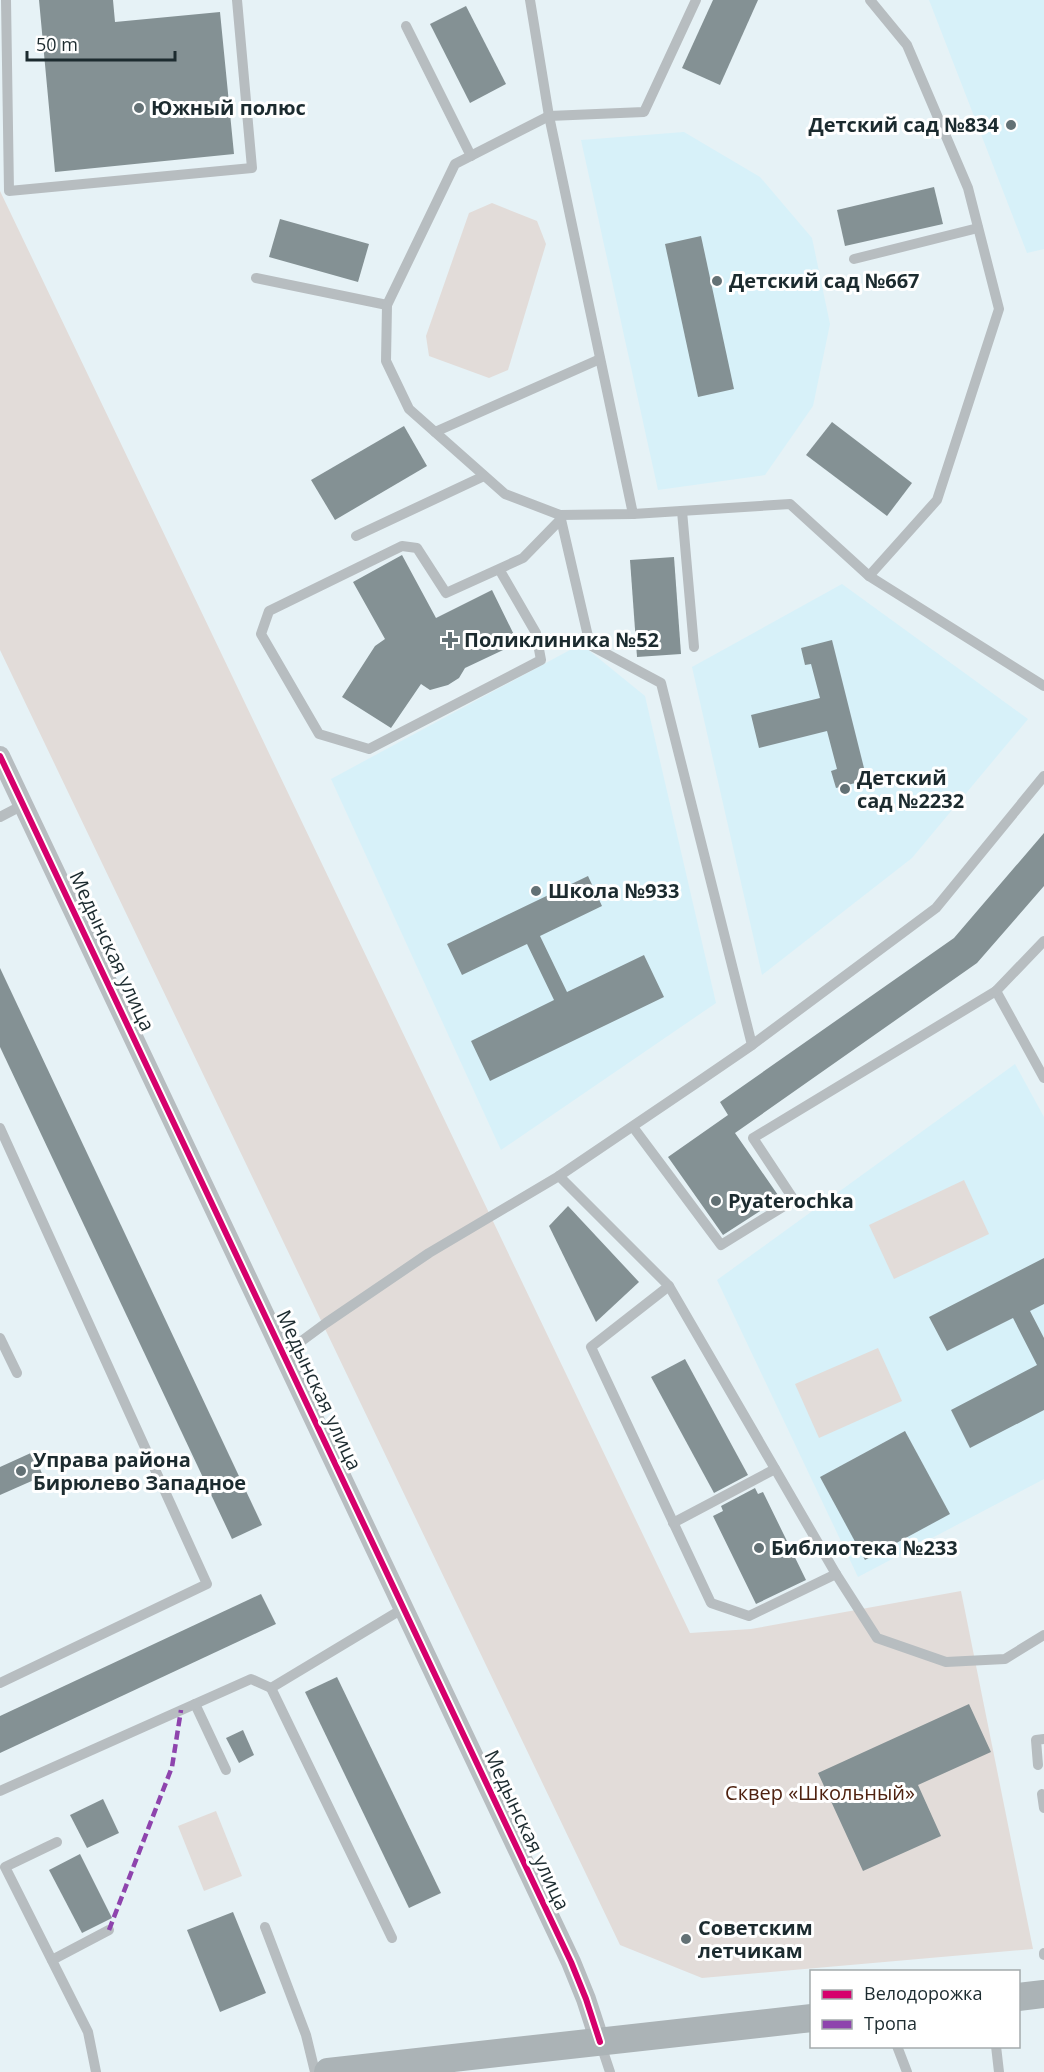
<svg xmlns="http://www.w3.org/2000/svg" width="1044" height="2072" font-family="'Open Sans',sans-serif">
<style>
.built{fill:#d7f1f9}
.green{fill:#e2dcd9}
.building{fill:#849194}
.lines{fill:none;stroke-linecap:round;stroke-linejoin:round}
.lane{stroke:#b7bdc0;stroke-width:10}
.street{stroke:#b7bdc0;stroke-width:20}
.secondary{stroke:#abb3b6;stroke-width:28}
.quiet{stroke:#8e44ad;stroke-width:4.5;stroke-dasharray:9 4.5;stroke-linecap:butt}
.cycleway-casing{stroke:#fff;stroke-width:10}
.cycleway{stroke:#d6006c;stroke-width:6}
.poi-dot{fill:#637175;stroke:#fff;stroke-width:2}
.labels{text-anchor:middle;stroke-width:6;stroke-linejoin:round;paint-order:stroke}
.poi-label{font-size:20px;font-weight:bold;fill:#1c2b2f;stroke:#fff;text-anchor:start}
.street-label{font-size:20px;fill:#1c2b2f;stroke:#fff}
.park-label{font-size:20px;fill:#4f2210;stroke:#fff}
</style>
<rect width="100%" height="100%" fill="#e6f2f6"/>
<g class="built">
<path d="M 929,0 L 1044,0 L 1044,249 L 1027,253 Z"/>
<path d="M 684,132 L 760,177 L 812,238 L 830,324 L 813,406 L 765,475 L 658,490 L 581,140 Z"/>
<path d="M 842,584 L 1028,719 L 912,858 L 762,975 L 692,667 Z"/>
<path d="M 581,644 L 645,696 L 716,1003 L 501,1150 L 331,779 Z"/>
<path d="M 1015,1064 L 1044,1117 L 1044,1479 L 858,1577 L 717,1280 Z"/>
</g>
<g class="green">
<path d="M 0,191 L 690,1633 L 751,1629 L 961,1591 L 1033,1949 L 702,1978 L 620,1945 L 0,650 Z"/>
<path d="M 492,203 L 537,221 L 546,244 L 508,370 L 489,378 L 429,356 L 426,336 L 469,213 Z"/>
<path d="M 964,1180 L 989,1234 L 894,1279 L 869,1225 Z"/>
<path d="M 878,1348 L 902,1401 L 819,1438 L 795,1384 Z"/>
<path d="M 216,1811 L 242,1876 L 204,1891 L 178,1826 Z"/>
</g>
<g class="building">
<path d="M 39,0 L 113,0 L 115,22 L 220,12 L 234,154 L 55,172 Z"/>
<path d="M 713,0 L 758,0 L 720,85 L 682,68 Z"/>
<path d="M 466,6 L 506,84 L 470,103 L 430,24 Z"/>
<path d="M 934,187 L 943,224 L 845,246 L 837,210 Z"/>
<path d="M 280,219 L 369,244 L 358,282 L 269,257 Z"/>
<path d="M 701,236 L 734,389 L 698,397 L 665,244 Z"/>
<path d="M 832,422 L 912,483 L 887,516 L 806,455 Z"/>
<path d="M 404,426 L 427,466 L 335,520 L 311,480 Z"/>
<path d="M 402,555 L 436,618 L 492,590 L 518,643 L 465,668 L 459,678 L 448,685 L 430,690 L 421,684 L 391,728 L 342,697 L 375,646 L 385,639 L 353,582 Z"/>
<path d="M 674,557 L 681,654 L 637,657 L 630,560 Z"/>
<path d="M 832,640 L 867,780 L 836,788 L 831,771 L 837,769 L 827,731 L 759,748 L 751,715 L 820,698 L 811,664 L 805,665 L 801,648 Z"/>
<path d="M 1044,833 L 1044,886 L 977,963 L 735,1133 L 780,1198 L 723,1235 L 668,1157 L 728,1115 L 720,1102 L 954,938 Z"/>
<path d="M 588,876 L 602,906 L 540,936 L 567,992 L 644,955 L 664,997 L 490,1081 L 471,1041 L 554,1000 L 527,944 L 462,975 L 447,944 Z"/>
<path d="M 0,968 L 262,1525 L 232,1539 L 0,1047 Z"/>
<path d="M 568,1206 L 639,1282 L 596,1322 L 549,1226 Z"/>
<path d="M 1044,1258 L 1044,1304 L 1030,1311 L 1044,1338 L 1044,1410 L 970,1448 L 951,1410 L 1037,1365 L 1013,1318 L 947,1351 L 929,1317 Z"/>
<path d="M 685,1359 L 748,1475 L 714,1493 L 651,1377 Z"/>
<path d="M 905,1431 L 950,1514 L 865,1560 L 820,1477 Z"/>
<path d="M 33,1452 L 43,1476 L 0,1495 L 0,1467 Z"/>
<path d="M 755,1488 L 758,1494 L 763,1492 L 806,1580 L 756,1604 L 713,1516 L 723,1511 L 721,1506 Z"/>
<path d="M 261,1594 L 276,1624 L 0,1753 L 0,1716 Z"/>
<path d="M 337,1677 L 441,1893 L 409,1908 L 305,1692 Z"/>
<path d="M 969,1704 L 991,1752 L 918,1785 L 941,1836 L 863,1871 L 818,1773 Z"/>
<path d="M 243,1730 L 254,1755 L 239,1763 L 226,1738 Z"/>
<path d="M 103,1799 L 119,1833 L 87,1848 L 70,1815 Z"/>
<path d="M 80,1854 L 112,1918 L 82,1933 L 49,1870 Z"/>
<path d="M 233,1912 L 266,1993 L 220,2012 L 187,1930 Z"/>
</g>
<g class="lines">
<g class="lane">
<path d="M 6,0 L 9,191 L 252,168 L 237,0"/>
<path d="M 530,0 L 549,116 L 633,514 L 560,515 L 590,645 L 661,683 L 752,1045"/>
<path d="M 406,26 L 471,156"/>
<path d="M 854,259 L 978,228"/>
<path d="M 256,278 L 387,305"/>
<path d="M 435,432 L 600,359"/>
<path d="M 682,511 L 694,647"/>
<path d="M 633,514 L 790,504 L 869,576 L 937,500 L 999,309 L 968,188 L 907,45 L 870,0"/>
<path d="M 560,515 L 505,494 L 409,409 L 386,361 L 387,305 L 455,164 L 549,116 L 644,112 L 696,0"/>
<path d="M 356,536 L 484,476"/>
<path d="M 499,569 L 536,633 L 541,660 L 369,749 L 319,734 L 261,634 L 269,611 L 402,546 L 417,548 L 446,593 L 523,558 L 561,519"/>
<path d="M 869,576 L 1044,686"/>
<path d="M 0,817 L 23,805"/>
<path d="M 996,991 L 1044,1078"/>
<path d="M 633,1127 L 721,1245 L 794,1200 L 753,1138 L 996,991 L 1044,941"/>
<path d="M 0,1128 L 207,1584 L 0,1683"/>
<path d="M 559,1176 L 669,1286 L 836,1574 L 877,1638 L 946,1662 L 1005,1659 L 1044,1635"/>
<path d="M 669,1286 L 591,1347 L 711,1603 L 749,1616 L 836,1574"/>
<path d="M 0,1338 L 17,1373"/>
<path d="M 284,1354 L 326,1323 L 429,1253 L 559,1176 L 695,1084 L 752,1045 L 936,908 L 1044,776"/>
<path d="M 673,1523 L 775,1469"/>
<path d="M 195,1704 L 226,1770"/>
<path d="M 1038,1765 L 1036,1740 L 1044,1739"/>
<path d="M 0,1791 L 251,1679 L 271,1688"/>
<path d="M 1042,1794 L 1044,1808"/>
<path d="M 57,1842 L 5,1867 L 88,2032 L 96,2072"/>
<path d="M 265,1927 L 306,2035 L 315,2072"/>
<path d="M 392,1938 L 271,1688 L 404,1608"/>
<path d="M 1044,1953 L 1044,1955"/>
<path d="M 52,1960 L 109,1930"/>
<path d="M 600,2042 L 610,2072"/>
<path d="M 897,2046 L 907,2072"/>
<path d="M 996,2046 L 999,2072"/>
</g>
<path class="street" d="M 0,756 L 571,1962 L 586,1999 L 600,2042"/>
<g class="secondary">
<path d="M 1018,1997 L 1044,1994"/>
<path d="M 328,2072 L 812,2018"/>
</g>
<path class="quiet" d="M 109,1930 L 172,1767 L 181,1710"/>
<g class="cycleway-casing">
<path id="cycleway" d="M 0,756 L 571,1962 L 586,1999 L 600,2042"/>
</g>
<use href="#cycleway" class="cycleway"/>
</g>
<g class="poi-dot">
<circle cx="139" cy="108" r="6"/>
<circle cx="1011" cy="125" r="6"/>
<circle cx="717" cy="281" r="6"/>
<path d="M447 631h6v6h6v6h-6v6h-6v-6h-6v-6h6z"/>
<circle cx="845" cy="789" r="6"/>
<circle cx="536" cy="891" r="6"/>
<circle cx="716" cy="1201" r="6"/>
<circle cx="21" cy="1471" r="6"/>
<circle cx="759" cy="1548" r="6"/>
<circle cx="686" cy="1939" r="6"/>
</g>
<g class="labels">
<g class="poi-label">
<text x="151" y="115">Южный полюс</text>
<text x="999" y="132" text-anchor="end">Детский сад №834</text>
<text x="729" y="288">Детский сад №667</text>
<text x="464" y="647">Поликлиника №52</text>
<text x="857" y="785">Детский<tspan x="857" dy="23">сад №2232</tspan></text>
<text x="548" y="898">Школа №933</text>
<text x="728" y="1208">Pyaterochka</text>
<text x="33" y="1467">Управа района<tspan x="33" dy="23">Бирюлево Западное</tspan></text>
<text x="771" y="1555">Библиотека №233</text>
<text x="698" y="1935">Cоветским<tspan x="698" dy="23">летчикам</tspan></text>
</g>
<g class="street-label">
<text transform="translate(112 951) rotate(65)" y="7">Медынская улица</text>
<text transform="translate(319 1390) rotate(65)" y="7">Медынская улица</text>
<text transform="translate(527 1830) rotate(65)" y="7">Медынская улица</text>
</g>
<g class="park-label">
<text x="820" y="1800">Сквер «Школьный»</text>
</g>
</g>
<rect x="810" y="1970" width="210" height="78" fill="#ffffff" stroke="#a4aaac" stroke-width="1.5"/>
<rect x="822" y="1990" width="30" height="9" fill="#d6006c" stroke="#a4aaac" stroke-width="1.5"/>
<text x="864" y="2000" font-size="18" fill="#1c2b2f">Велодорожка</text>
<rect x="822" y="2020" width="30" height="9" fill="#8e44ad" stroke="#a4aaac" stroke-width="1.5"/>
<text x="864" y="2030" font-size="18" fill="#1c2b2f">Тропа</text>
<path d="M27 51v9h148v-9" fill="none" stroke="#1c2b2f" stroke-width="3"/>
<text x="36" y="51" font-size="18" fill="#1c2b2f" stroke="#ffffff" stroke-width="4.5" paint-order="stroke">50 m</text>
</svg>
